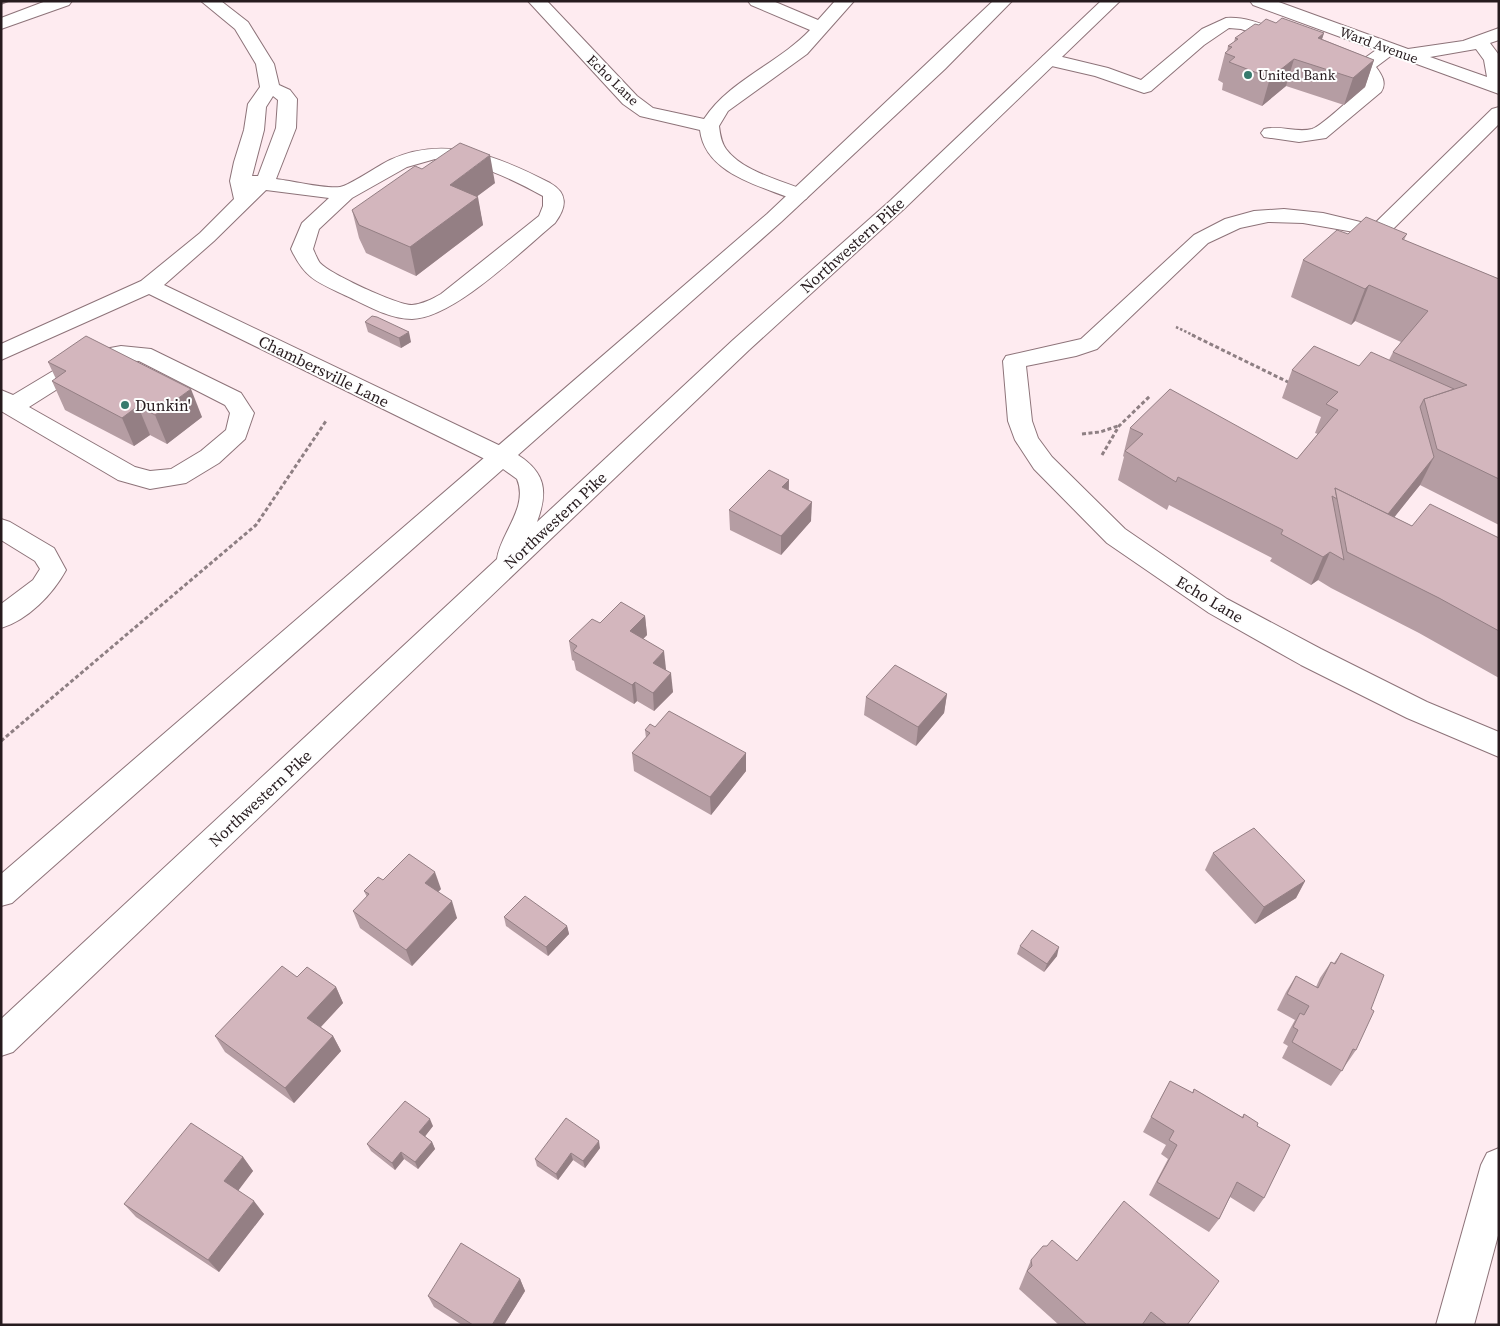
<svg xmlns="http://www.w3.org/2000/svg" width="1500" height="1326" font-family="'Source Serif 4',serif">
<style>
.lines{fill:none;stroke-linecap:round;stroke-linejoin:round}
.minor-casing{stroke:#8d7379;stroke-width:2}
.major-casing{stroke:#8d7379;stroke-width:2}
.path-far1{stroke:#8e7f83;stroke-width:2.5;stroke-dasharray:2.5 2;stroke-linecap:butt}
.path{stroke:#8e7f83;stroke-width:3;stroke-dasharray:4 2.5;stroke-linecap:butt}
.minor{fill:#fff;fill-rule:evenodd}
.major{fill:#fff;fill-rule:evenodd}
.wall{fill:#b59da3}
.shaded-wall{fill:#947f84}
.building{fill:#d3b6bd;stroke:#947f84}
.poi-dot{fill:#367a6d;stroke:#fefefe;stroke-width:2}
.labels{text-anchor:middle;stroke-width:4;stroke-linejoin:round;paint-order:stroke}
.far-street-label{font-size:14px;fill:#261b1e;stroke:#fefefe}
.far-poi-label{font-size:14px;fill:#261b1e;stroke:#fefefe;text-anchor:start}
.street-label{font-size:16px;fill:#261b1e;stroke:#fefefe}
.poi-label{font-size:16px;fill:#261b1e;stroke:#fefefe;text-anchor:start}
</style>
<rect width="100%" height="100%" fill="#feebf0"/>
<g class="lines">
<g class="minor-casing">
<g id="minor">
<path d="M 46,1 L 72,1 L 69,5 L 1,29 L 1,18 Z"/>
<path d="M 201,1 L 221,1 L 248,22 L 274,64 L 279,85 L 290,90 L 297,99 L 296,128 L 276,179 C 293,181 325,189 340,187 C 349,186 379,165 390,160 C 445,134 500,157 550,183 C 568,193 567,207 555,223 C 521,251 454,318 412,319 C 391,319 369,307 351,298 C 320,283 306,281 291,249 L 302,223 L 329,198 L 266,190 L 214,241 L 164,285 L 509,450 L 512,456 L 509,462 L 500,464 L 491,462 L 149,294 L 1,360 L 1,344 L 141,281 L 200,233 L 234,199 L 230,181 L 234,162 L 244,130 L 248,104 L 260,87 L 256,64 L 235,29 ZM 273,96 L 278,100 L 276,128 L 258,176 L 252,176 L 264,130 L 266,107 ZM 435,159 C 473,160 510,178 543,196 L 543,206 L 539,216 L 441,294 C 432,299 423,304 412,305 C 397,305 330,274 320,263 C 317,259 315,253 313,249 L 319,229 L 352,198 L 407,167 Z"/>
<path d="M 528,1 L 547,1 L 637,96 L 653,108 L 704,119 C 728,81 779,63 810,30 L 751,5 L 748,1 L 773,1 L 818,20 L 835,1 L 854,1 L 807,54 L 728,111 L 719,126 C 720,134 721,142 726,149 C 743,172 781,180 806,191 L 809,195 L 806,199 L 799,201 L 792,199 C 758,185 705,173 700,130 L 640,116 L 623,104 Z"/>
<path d="M 1250,1 L 1276,1 L 1408,49 L 1463,41 L 1499,28 L 1499,40 L 1490,43 L 1499,55 L 1499,94 L 1392,55 L 1376,67 C 1382,75 1387,83 1381,92 L 1326,138 L 1299,142 L 1264,137 L 1261,133 L 1264,129 C 1280,125 1296,133 1312,129 C 1322,126 1354,95 1365,86 C 1365,67 1348,68 1332,64 L 1330,60 L 1332,56 L 1339,54 L 1362,60 L 1376,50 L 1253,5 ZM 1476,49 L 1484,60 L 1487,77 L 1430,57 Z"/>
<path d="M 1226,18 C 1248,16 1271,28 1291,35 L 1294,39 L 1291,43 L 1285,44 L 1241,29 L 1229,28 L 1204,45 L 1151,91 L 1144,93 L 1095,76 L 1043,64 L 1041,60 L 1043,56 L 1050,54 L 1108,68 L 1141,80 L 1202,29 Z"/>
<path d="M 1499,107 L 1499,124 L 1391,231 L 1401,239 L 1397,243 L 1390,245 L 1354,232 L 1303,223 L 1268,222 L 1240,228 L 1208,243 L 1097,349 L 1076,356 L 1026,366 L 1032,421 L 1038,438 L 1052,457 L 1125,529 L 1227,599 L 1321,649 L 1427,702 L 1499,732 L 1499,757 L 1407,718 L 1301,665 L 1209,613 L 1107,543 L 1034,469 L 1015,440 L 1008,421 L 1003,361 L 1006,356 L 1081,339 L 1194,235 L 1225,219 L 1254,211 L 1284,209 L 1323,213 L 1373,225 L 1492,109 Z"/>
<path d="M 121,346 L 151,349 L 241,393 L 254,413 L 245,439 L 219,463 L 186,483 L 150,489 L 118,480 L 1,411 L 1,390 L 13,395 L 83,353 ZM 121,360 L 139,361 L 225,405 L 230,413 L 226,430 L 201,451 L 171,469 L 150,471 L 135,467 L 29,407 L 97,364 Z"/>
<path d="M 1,519 L 10,522 L 54,548 L 66,570 C 53,594 28,620 1,628 L 1,604 L 33,580 L 40,569 L 35,561 L 1,540 Z"/>
<path d="M 1499,1148 L 1499,1232 L 1474,1325 L 1436,1325 L 1481,1165 L 1487,1153 Z"/>
</g>
</g>
<g class="major-casing">
<path id="major" d="M 993,1 L 1012,1 L 945,69 L 781,222 L 518,455 C 546,473 548,492 537,522 L 733,340 L 891,200 L 1101,1 L 1120,1 L 905,208 L 749,350 L 13,1052 L 1,1056 L 1,1019 L 497,559 C 500,534 529,507 517,479 L 503,469 L 12,903 L 1,906 L 1,874 L 767,214 Z"/>
</g>
<path class="path-far1" d="M 1176,327 L 1195,336"/>
<g class="path">
<path d="M 1192,335 L 1292,384"/>
<path d="M 1082,434 L 1100,432 L 1118,426"/>
<path d="M 1102,455 L 1119,426 L 1150,396"/>
<path d="M 1,741 L 256,525 L 326,421"/>
</g>
<use href="#minor" class="minor"/>
<use href="#major" class="major"/>
</g>
<g class="wall">
<path d="M 1276,23 L 1324,33 L 1322,39 L 1374,60 L 1365,87 L 1344,105 L 1286,86 L 1262,106 L 1222,90 L 1223,83 L 1218,80 L 1225,53 L 1227,51 L 1228,46 L 1234,42 L 1235,38 L 1259,25 Z"/>
<path d="M 422,169 L 495,183 L 477,196 L 483,225 L 416,276 L 366,253 L 359,238 L 352,210 Z"/>
<path d="M 1348,234 L 1407,234 L 1404,240 L 1499,279 L 1499,525 L 1420,485 L 1394,517 L 1412,526 L 1499,538 L 1499,678 L 1419,633 L 1331,588 L 1318,580 L 1311,585 L 1270,561 L 1272,558 L 1169,505 L 1167,510 L 1118,480 L 1124,457 L 1123,456 L 1130,428 L 1297,459 L 1318,434 L 1315,433 L 1321,417 L 1282,398 L 1292,370 L 1359,366 L 1389,360 L 1393,352 L 1401,342 L 1355,321 L 1351,325 L 1291,297 L 1303,260 Z"/>
<path d="M 365,322 L 411,342 L 401,348 L 368,332 Z"/>
<path d="M 48,362 L 202,417 L 167,444 L 150,435 L 134,446 L 65,410 L 52,381 L 56,379 Z"/>
<path d="M 789,480 L 789,491 L 811,521 L 781,555 L 730,530 L 729,510 Z"/>
<path d="M 645,616 L 647,635 L 643,639 L 666,669 L 673,692 L 654,711 L 637,701 L 634,704 L 576,670 L 574,661 L 572,660 L 569,641 L 600,623 Z"/>
<path d="M 947,694 L 944,713 L 916,746 L 864,715 L 866,697 Z"/>
<path d="M 655,727 L 746,753 L 746,771 L 711,815 L 634,771 L 632,753 L 646,738 L 645,730 Z"/>
<path d="M 1213,853 L 1305,881 L 1296,898 L 1255,924 L 1205,870 Z"/>
<path d="M 383,880 L 441,889 L 438,892 L 457,918 L 412,966 L 360,928 L 353,911 L 367,897 L 364,891 Z"/>
<path d="M 504,917 L 567,926 L 569,934 L 548,956 L 506,926 Z"/>
<path d="M 1020,946 L 1057,956 L 1044,972 L 1017,954 Z"/>
<path d="M 1341,953 L 1356,1050 L 1331,1086 L 1282,1058 L 1288,1046 L 1283,1043 L 1290,1029 L 1295,1020 L 1277,1010 L 1286,992 L 1296,976 L 1316,987 L 1320,978 L 1331,962 L 1334,963 Z"/>
<path d="M 297,977 L 336,987 L 343,1003 L 321,1027 L 333,1036 L 341,1051 L 294,1103 L 225,1052 L 215,1036 Z"/>
<path d="M 1170,1081 L 1192,1093 L 1194,1089 L 1242,1117 L 1244,1114 L 1257,1126 L 1264,1198 L 1254,1212 L 1230,1197 L 1219,1219 L 1209,1232 L 1149,1195 L 1168,1159 L 1161,1154 L 1166,1145 L 1143,1132 Z"/>
<path d="M 433,1126 L 425,1136 L 432,1142 L 435,1149 L 418,1169 L 404,1159 L 395,1170 L 371,1151 L 367,1144 Z"/>
<path d="M 600,1148 L 585,1168 L 573,1160 L 558,1180 L 537,1166 L 535,1159 Z"/>
<path d="M 243,1157 L 253,1171 L 238,1190 L 264,1214 L 219,1272 L 136,1217 L 124,1204 Z"/>
<path d="M 1031,1260 L 1077,1261 L 1187,1325 L 1059,1325 L 1019,1289 Z"/>
<path d="M 520,1279 L 525,1291 L 504,1325 L 462,1325 L 434,1307 L 428,1296 Z"/>
</g>
<g class="shaded-wall">
<path d="M 1,1 L 11,1 L 1,5 Z"/>
<path d="M 1324,33 L 1315,60 L 1318,38 Z"/>
<path d="M 1294,59 L 1286,86 L 1262,106 L 1270,78 Z"/>
<path d="M 1374,60 L 1365,87 L 1344,105 L 1353,78 Z"/>
<path d="M 490,155 L 495,183 L 455,213 L 450,185 Z"/>
<path d="M 478,197 L 483,225 L 416,276 L 410,247 Z"/>
<path d="M 1369,285 L 1355,321 L 1351,325 L 1365,289 Z"/>
<path d="M 409,332 L 411,342 L 401,348 L 399,338 Z"/>
<path d="M 191,389 L 202,417 L 167,444 L 155,415 Z"/>
<path d="M 138,406 L 150,435 L 134,446 L 122,418 Z"/>
<path d="M 1434,457 L 1420,485 L 1369,549 L 1382,521 Z"/>
<path d="M 789,480 L 788,499 L 782,487 Z"/>
<path d="M 812,502 L 811,521 L 781,555 L 781,536 Z"/>
<path d="M 1330,552 L 1318,580 L 1311,585 L 1323,557 Z"/>
<path d="M 645,616 L 647,635 L 632,650 L 630,631 Z"/>
<path d="M 664,651 L 666,669 L 654,681 L 653,663 Z"/>
<path d="M 671,673 L 673,692 L 654,711 L 653,693 Z"/>
<path d="M 635,682 L 637,701 L 634,704 L 632,685 Z"/>
<path d="M 947,694 L 944,713 L 916,746 L 918,727 Z"/>
<path d="M 746,753 L 746,771 L 711,815 L 710,797 Z"/>
<path d="M 435,872 L 441,889 L 430,900 L 425,883 Z"/>
<path d="M 1305,881 L 1296,898 L 1255,924 L 1264,907 Z"/>
<path d="M 452,901 L 457,918 L 412,966 L 406,950 Z"/>
<path d="M 567,926 L 569,934 L 548,956 L 546,947 Z"/>
<path d="M 1059,947 L 1057,956 L 1044,972 L 1047,964 Z"/>
<path d="M 336,987 L 343,1003 L 315,1033 L 307,1018 Z"/>
<path d="M 333,1036 L 341,1051 L 294,1103 L 285,1088 Z"/>
<path d="M 430,1119 L 433,1126 L 423,1139 L 419,1132 Z"/>
<path d="M 599,1141 L 600,1148 L 585,1168 L 583,1161 Z"/>
<path d="M 432,1142 L 435,1149 L 418,1169 L 415,1162 Z"/>
<path d="M 401,1152 L 404,1159 L 395,1170 L 392,1163 Z"/>
<path d="M 571,1153 L 573,1160 L 558,1180 L 556,1174 Z"/>
<path d="M 243,1157 L 253,1171 L 235,1195 L 224,1181 Z"/>
<path d="M 254,1201 L 264,1214 L 219,1272 L 208,1260 Z"/>
<path d="M 520,1279 L 525,1291 L 504,1325 L 492,1325 Z"/>
</g>
<g class="building">
<path d="M 1282,18 L 1324,33 L 1318,38 L 1374,60 L 1353,78 L 1294,59 L 1270,78 L 1229,62 L 1235,57 L 1225,53 L 1232,47 L 1228,46 L 1238,39 L 1235,38 L 1255,24 L 1259,25 L 1266,19 L 1276,23 Z"/>
<path d="M 460,143 L 490,155 L 450,185 L 478,197 L 410,247 L 359,225 L 352,210 L 415,166 L 422,169 Z"/>
<path d="M 1366,217 L 1407,234 L 1402,239 L 1499,279 L 1499,479 L 1437,449 L 1424,399 L 1467,385 L 1393,352 L 1428,311 L 1369,285 L 1365,289 L 1303,260 L 1337,230 L 1348,234 Z"/>
<path d="M 372,316 L 377,317 L 409,332 L 399,338 L 365,322 Z"/>
<path d="M 86,336 L 191,389 L 155,415 L 138,406 L 122,418 L 52,381 L 66,371 L 48,362 Z"/>
<path d="M 1314,346 L 1359,366 L 1371,352 L 1454,389 L 1424,399 L 1420,407 L 1434,457 L 1388,514 L 1335,488 L 1337,499 L 1332,496 L 1344,560 L 1330,552 L 1323,557 L 1281,534 L 1283,530 L 1178,477 L 1176,482 L 1125,451 L 1143,434 L 1130,428 L 1170,389 L 1297,459 L 1338,410 L 1326,404 L 1338,392 L 1292,370 Z"/>
<path d="M 769,470 L 789,480 L 782,487 L 812,502 L 781,536 L 729,510 Z"/>
<path d="M 1335,488 L 1412,526 L 1430,504 L 1499,538 L 1499,631 L 1439,598 L 1347,552 Z"/>
<path d="M 621,602 L 645,616 L 630,631 L 664,651 L 653,663 L 671,673 L 653,693 L 635,682 L 632,685 L 573,651 L 577,646 L 569,641 L 592,619 L 600,623 Z"/>
<path d="M 895,665 L 947,694 L 918,727 L 866,697 Z"/>
<path d="M 669,711 L 746,753 L 710,797 L 632,753 L 650,733 L 645,730 L 650,724 L 655,727 Z"/>
<path d="M 1254,828 L 1305,881 L 1264,907 L 1213,853 Z"/>
<path d="M 409,854 L 435,872 L 425,883 L 452,901 L 406,950 L 353,911 L 369,894 L 364,891 L 378,877 L 383,880 Z"/>
<path d="M 525,896 L 567,926 L 546,947 L 504,917 Z"/>
<path d="M 1032,930 L 1059,947 L 1047,964 L 1020,946 Z"/>
<path d="M 1341,953 L 1384,975 L 1371,1009 L 1374,1011 L 1356,1050 L 1353,1049 L 1342,1071 L 1292,1042 L 1298,1030 L 1293,1027 L 1300,1013 L 1304,1015 L 1309,1006 L 1287,994 L 1296,976 L 1318,988 L 1331,962 L 1335,964 Z"/>
<path d="M 282,966 L 297,977 L 307,967 L 336,987 L 307,1018 L 333,1036 L 285,1088 L 215,1036 Z"/>
<path d="M 1170,1081 L 1193,1093 L 1194,1089 L 1243,1118 L 1244,1114 L 1258,1123 L 1257,1126 L 1290,1145 L 1264,1198 L 1237,1182 L 1219,1219 L 1157,1182 L 1177,1145 L 1169,1140 L 1174,1131 L 1151,1117 Z"/>
<path d="M 405,1101 L 430,1119 L 419,1132 L 432,1142 L 415,1162 L 401,1152 L 392,1163 L 367,1144 Z"/>
<path d="M 566,1118 L 599,1141 L 583,1161 L 571,1153 L 556,1174 L 535,1159 Z"/>
<path d="M 191,1123 L 243,1157 L 224,1181 L 254,1201 L 208,1260 L 124,1204 Z"/>
<path d="M 1124,1201 L 1219,1281 L 1187,1325 L 1167,1325 L 1151,1312 L 1142,1325 L 1087,1325 L 1027,1271 L 1032,1266 L 1031,1260 L 1043,1246 L 1047,1246 L 1052,1240 L 1077,1261 Z"/>
<path d="M 461,1243 L 520,1279 L 492,1325 L 473,1325 L 428,1296 Z"/>
</g>
<g class="poi-dot">
<circle cx="1248" cy="75" r="5"/>
<circle cx="125" cy="405" r="5"/>
</g>
<g class="labels">
<g class="far-street-label">
<text transform="translate(1379 45) rotate(20)" y="5">Ward Avenue</text>
<text transform="translate(613 80) rotate(44)" y="5">Echo Lane</text>
</g>
<g class="far-poi-label">
<text x="1258" y="80">United Bank</text>
</g>
<g class="street-label">
<text transform="translate(852 245) rotate(-42)" y="6">Northwestern Pike</text>
<text transform="translate(324 371) rotate(26)" y="6">Chambersville Lane</text>
<text transform="translate(555 520) rotate(-43)" y="6">Northwestern Pike</text>
<text transform="translate(1210 599) rotate(31)" y="6">Echo Lane</text>
<text transform="translate(260 798) rotate(-43)" y="6">Northwestern Pike</text>
</g>
<g class="poi-label">
<text x="135" y="411">Dunkin'</text>
</g>
</g>
<rect width="1500" height="1326" fill="none" stroke="#261b1e" stroke-width="5"/>
</svg>
